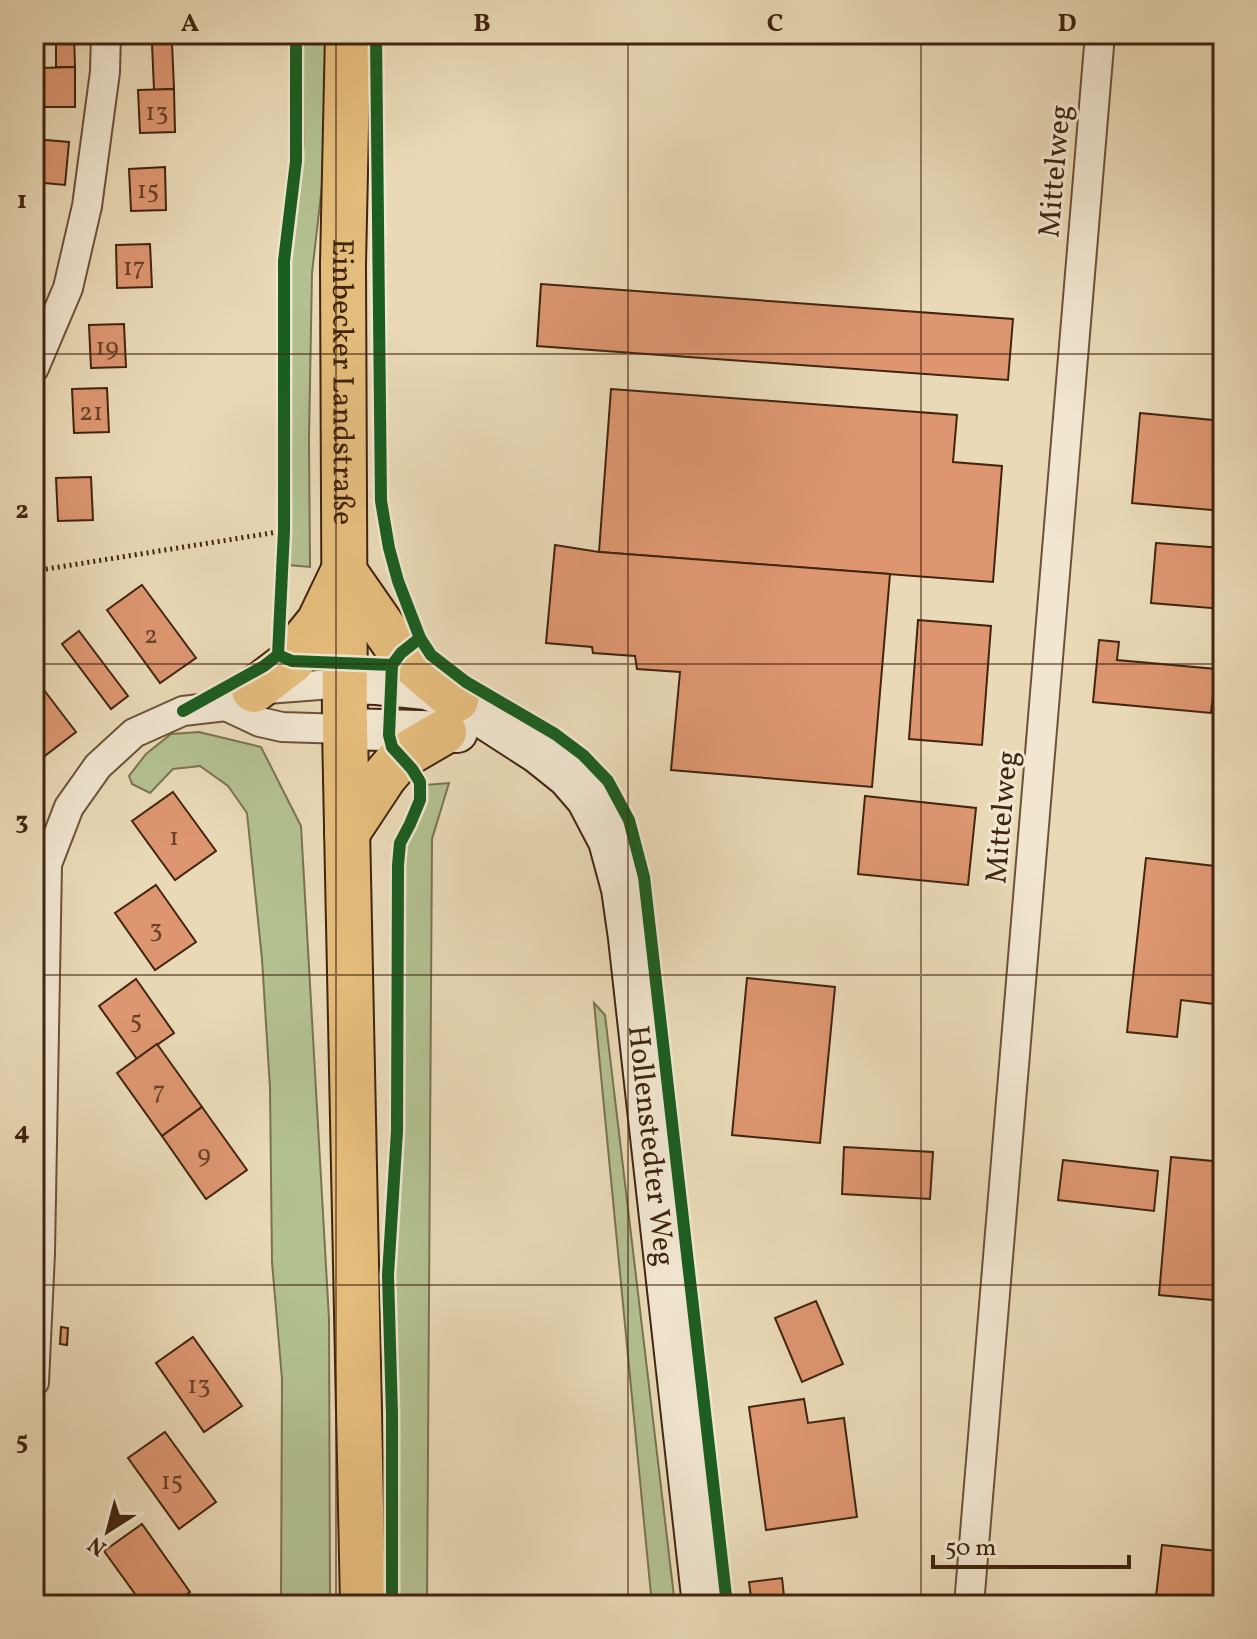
<svg xmlns="http://www.w3.org/2000/svg" width="1257" height="1639" font-family="Vollkorn,serif">
<style>
.green{fill:#b3c090;stroke:#7a7250;stroke-width:2}
.building{fill:#dd9670;stroke:#41250f;stroke-width:2}
.lines{fill:none;stroke-linecap:round;stroke-linejoin:round}
.street-casing{stroke:#6b5239;stroke-width:32}
.secondary-casing{stroke:#41250f;stroke-width:44}
.primary-casing{stroke:#41250f;stroke-width:48}
.path{stroke:#41250f;stroke-width:5;stroke-dasharray:2 4;stroke-linecap:butt}
.street{stroke:#f1e6d0;stroke-width:28}
.secondary{stroke:#f1e6d0;stroke-width:40}
.primary{stroke:#e4bc7b;stroke-width:44}
.cycleway-casing{stroke:#f1e6d0;stroke-width:17}
.cycleway{stroke:#1b5e20;stroke-width:12}
.grid{fill:none;stroke:#41250f;stroke-width:2;stroke-opacity:0.55}
.labels{text-anchor:middle;stroke-width:6;stroke-linejoin:round;paint-order:stroke}
.number-label{font-size:26px;fill:#684127}
.street-label{font-size:30px;fill:#41250f;stroke:#f1e6d0}
.neatline{fill:none;stroke:#41250f;stroke-width:3}
.grid-label{font-size:26px;text-anchor:middle;font-weight:bold;fill:#41250f}
</style>
<rect width="100%" height="100%" fill="#e9d9b6"/>
<filter id="stains"><feTurbulence type="fractalNoise" baseFrequency=".0025" numOctaves="4"/><feColorMatrix values="0 0 0 0 .2 0 0 0 0 .09 0 0 0 0 .02 0 0 0 .5 -.17"/></filter>
<radialGradient id="worn" r=".72"><stop offset=".6" stop-color="#630" stop-opacity="0"/><stop offset="1" stop-color="#630" stop-opacity=".3"/></radialGradient>
<g class="green">
<path d="M 303,34 L 331,34 L 325,160 L 312,273 L 309,438 L 310,567 L 288,565 L 287,339 L 290,244 L 304,144 Z"/>
<path d="M 199,732 L 261,747 L 301,826 L 329,1319 L 330,1605 L 281,1605 L 282,1379 L 272,1262 L 270,1088 L 262,959 L 247,813 L 228,786 L 200,766 L 173,769 L 150,793 L 132,784 L 129,776 L 146,754 L 171,734 Z"/>
<path d="M 449,783 L 432,839 L 427,1605 L 397,1605 L 393,1272 L 402,1089 L 402,922 L 404,856 L 408,839 L 418,822 L 425,785 Z"/>
<path d="M 594,1003 L 605,1015 L 675,1605 L 652,1605 Z"/>
</g>
<g class="building">
<path d="M 56,34 L 74,34 L 75,67 L 56,67 Z"/>
<path d="M 137,34 L 172,34 L 172,43 L 137,44 Z"/>
<path d="M 1217,34 L 1223,34 L 1223,68 L 1215,67 Z"/>
<path d="M 152,43 L 172,43 L 174,89 L 154,90 Z"/>
<path d="M 75,67 L 75,107 L 41,107 L 40,68 Z"/>
<path d="M 174,89 L 175,132 L 140,133 L 138,90 Z"/>
<path d="M 34,139 L 69,142 L 65,185 L 34,182 Z"/>
<path d="M 165,167 L 166,210 L 131,211 L 129,169 Z"/>
<path d="M 34,223 L 40,224 L 36,276 L 34,275 Z"/>
<path d="M 150,244 L 152,287 L 117,288 L 116,245 Z"/>
<path d="M 541,284 L 1013,319 L 1008,380 L 537,346 Z"/>
<path d="M 124,324 L 126,367 L 91,368 L 89,325 Z"/>
<path d="M 107,388 L 109,432 L 74,433 L 72,389 Z"/>
<path d="M 611,389 L 957,415 L 953,462 L 1002,466 L 993,582 L 599,552 Z"/>
<path d="M 1140,413 L 1223,421 L 1223,511 L 1132,503 Z"/>
<path d="M 91,477 L 93,520 L 58,521 L 56,478 Z"/>
<path d="M 1156,543 L 1223,548 L 1223,609 L 1151,603 Z"/>
<path d="M 555,545 L 599,552 L 890,574 L 872,787 L 671,770 L 680,672 L 637,669 L 635,656 L 593,653 L 592,647 L 546,643 Z"/>
<path d="M 142,585 L 196,658 L 160,683 L 107,610 Z"/>
<path d="M 918,620 L 991,626 L 982,745 L 909,739 Z"/>
<path d="M 79,631 L 128,696 L 111,709 L 62,644 Z"/>
<path d="M 1099,640 L 1119,642 L 1117,660 L 1216,669 L 1211,713 L 1093,702 Z"/>
<path d="M 34,677 L 76,732 L 42,758 L 34,748 Z"/>
<path d="M 173,792 L 216,851 L 175,880 L 132,821 Z"/>
<path d="M 865,796 L 976,808 L 968,885 L 858,874 Z"/>
<path d="M 1146,858 L 1223,867 L 1223,1005 L 1181,1000 L 1177,1037 L 1127,1032 Z"/>
<path d="M 156,885 L 196,942 L 155,970 L 115,913 Z"/>
<path d="M 747,978 L 835,987 L 820,1143 L 732,1135 Z"/>
<path d="M 136,979 L 174,1033 L 137,1059 L 99,1006 Z"/>
<path d="M 157,1044 L 202,1107 L 162,1136 L 117,1073 Z"/>
<path d="M 202,1107 L 247,1170 L 206,1199 L 162,1136 Z"/>
<path d="M 844,1147 L 933,1152 L 930,1199 L 842,1194 Z"/>
<path d="M 1171,1157 L 1223,1162 L 1223,1301 L 1159,1295 Z"/>
<path d="M 1063,1160 L 1158,1171 L 1154,1211 L 1058,1200 Z"/>
<path d="M 816,1301 L 843,1364 L 802,1382 L 775,1318 Z"/>
<path d="M 61,1327 L 68,1328 L 67,1345 L 60,1344 Z"/>
<path d="M 193,1337 L 242,1406 L 204,1432 L 156,1363 Z"/>
<path d="M 804,1399 L 808,1423 L 844,1418 L 857,1517 L 766,1530 L 749,1407 Z"/>
<path d="M 165,1432 L 216,1502 L 179,1529 L 128,1458 Z"/>
<path d="M 142,1524 L 190,1592 L 172,1605 L 143,1605 L 104,1551 Z"/>
<path d="M 1162,1545 L 1217,1551 L 1212,1605 L 1155,1605 Z"/>
<path d="M 782,1578 L 785,1605 L 752,1605 L 749,1582 Z"/>
</g>
<g class="lines">
<g class="street-casing">
<g id="street">
<path d="M 34,368 L 68,288 L 87,206 L 105,72 L 106,34"/>
<path d="M 226,706 L 260,722 L 282,727 L 345,729"/>
<path d="M 34,1382 L 40,1253 L 47,864 L 69,807 L 98,766 L 134,733 L 183,711 L 226,706 L 254,690 L 345,683"/>
<path d="M 969,1605 L 1100,34"/>
</g>
</g>
<g class="secondary-casing">
<g id="secondary">
<path id="s1" d="M 345,683 L 377,684 L 426,689 L 456,700 L 538,753 L 568,777 L 587,799 L 609,841 L 622,889 L 629,938 L 703,1605"/>
<path d="M 345,729 L 457,732"/>
</g>
</g>
<g class="primary-casing">
<g id="primary">
<path id="s2" d="M 348,34 L 343,264 L 345,729 L 363,1605"/>
<path d="M 344,571 L 401,653 L 456,700"/>
<path d="M 254,690 L 292,661 L 306,638 L 319,622 L 341,576"/>
<path d="M 347,833 L 384,777 L 401,757 L 444,732"/>
</g>
</g>
<path class="path" d="M 34,571 L 284,531"/>
<use href="#street" class="street"/>
<use href="#secondary" class="secondary"/>
<use href="#primary" class="primary"/>
<g class="cycleway-casing">
<g id="cycleway">
<path d="M 376,34 L 381,501 L 389,548 L 398,581 L 420,638 L 431,655 L 466,682 L 555,734 L 583,755 L 608,781 L 629,820 L 644,877 L 727,1605"/>
<path d="M 278,655 L 292,661 L 392,665"/>
<path d="M 183,711 L 264,666 L 278,655 L 284,531 L 284,261 L 296,161 L 296,34"/>
<path d="M 392,1605 L 392,1415 L 388,1275 L 397,1131 L 398,865 L 400,843 L 410,824 L 420,800 L 420,782 L 412,769 L 392,747 L 389,735 L 392,665 L 401,653 L 420,638"/>
</g>
</g>
<use href="#cycleway" class="cycleway"/>
</g>
<path class="grid" d="M 336,34 L 336,1605M 628,34 L 628,1605M 921,34 L 921,1605M 34,354 L 1223,354M 34,664 L 1223,664M 34,975 L 1223,975M 34,1285 L 1223,1285"/>
<g class="labels">
<g class="number-label">
<text x="157" y="120">13</text>
<text x="148" y="198">15</text>
<text x="134" y="275">17</text>
<text x="107" y="355">19</text>
<text x="91" y="420">21</text>
<text x="151" y="643">2</text>
<text x="174" y="845">1</text>
<text x="156" y="937">3</text>
<text x="136" y="1028">5</text>
<text x="159" y="1099">7</text>
<text x="204" y="1162">9</text>
<text x="199" y="1393">13</text>
<text x="172" y="1489">15</text>
</g>
<g class="street-label">
<text transform="translate(1054 171) rotate(-85)" y="10">Mittelweg</text>
<text dy="10" stroke="none"><textPath href="#s2" startOffset="348">Einbecker Landstraße</textPath></text>
<text transform="translate(1001 817) rotate(-85)" y="10">Mittelweg</text>
<text dy="10" stroke="none"><textPath href="#s1" startOffset="634">Hollenstedter Weg</textPath></text>
</g>
</g>
<rect width="1257" height="1639" fill="none" stroke="#e9d9b6" stroke-width="88"/>
<g transform="translate(108 1531) rotate(216)" stroke="#f1e6d0" stroke-width="6" paint-order="stroke">
<path d="M0-6L14 30L0 20L-14 30Z" fill="#41250f"/>
<text y="-12" font-size="22" font-weight="bold" text-anchor="middle" fill="#41250f">N</text>
</g>
<path d="M933 1555v12h196v-12" fill="none" stroke="#41250f" stroke-width="4"/>
<text x="945" y="1555" font-size="24" fill="#41250f" stroke="#f1e6d0" stroke-width="6" paint-order="stroke">50 m</text>
<rect x="44" y="44" width="1169" height="1551" class="neatline"/>
<g class="grid-label">
<text x="190" y="31">A</text>
<text x="482" y="31">B</text>
<text x="775" y="31">C</text>
<text x="1067" y="31">D</text>
<text x="22" y="208">1</text>
<text x="22" y="518">2</text>
<text x="22" y="829">3</text>
<text x="22" y="1139">4</text>
<text x="22" y="1449">5</text>
</g>
<rect width="100%" height="100%" filter="url(#stains)"/>
<rect width="100%" height="100%" fill="url(#worn)"/>
</svg>
